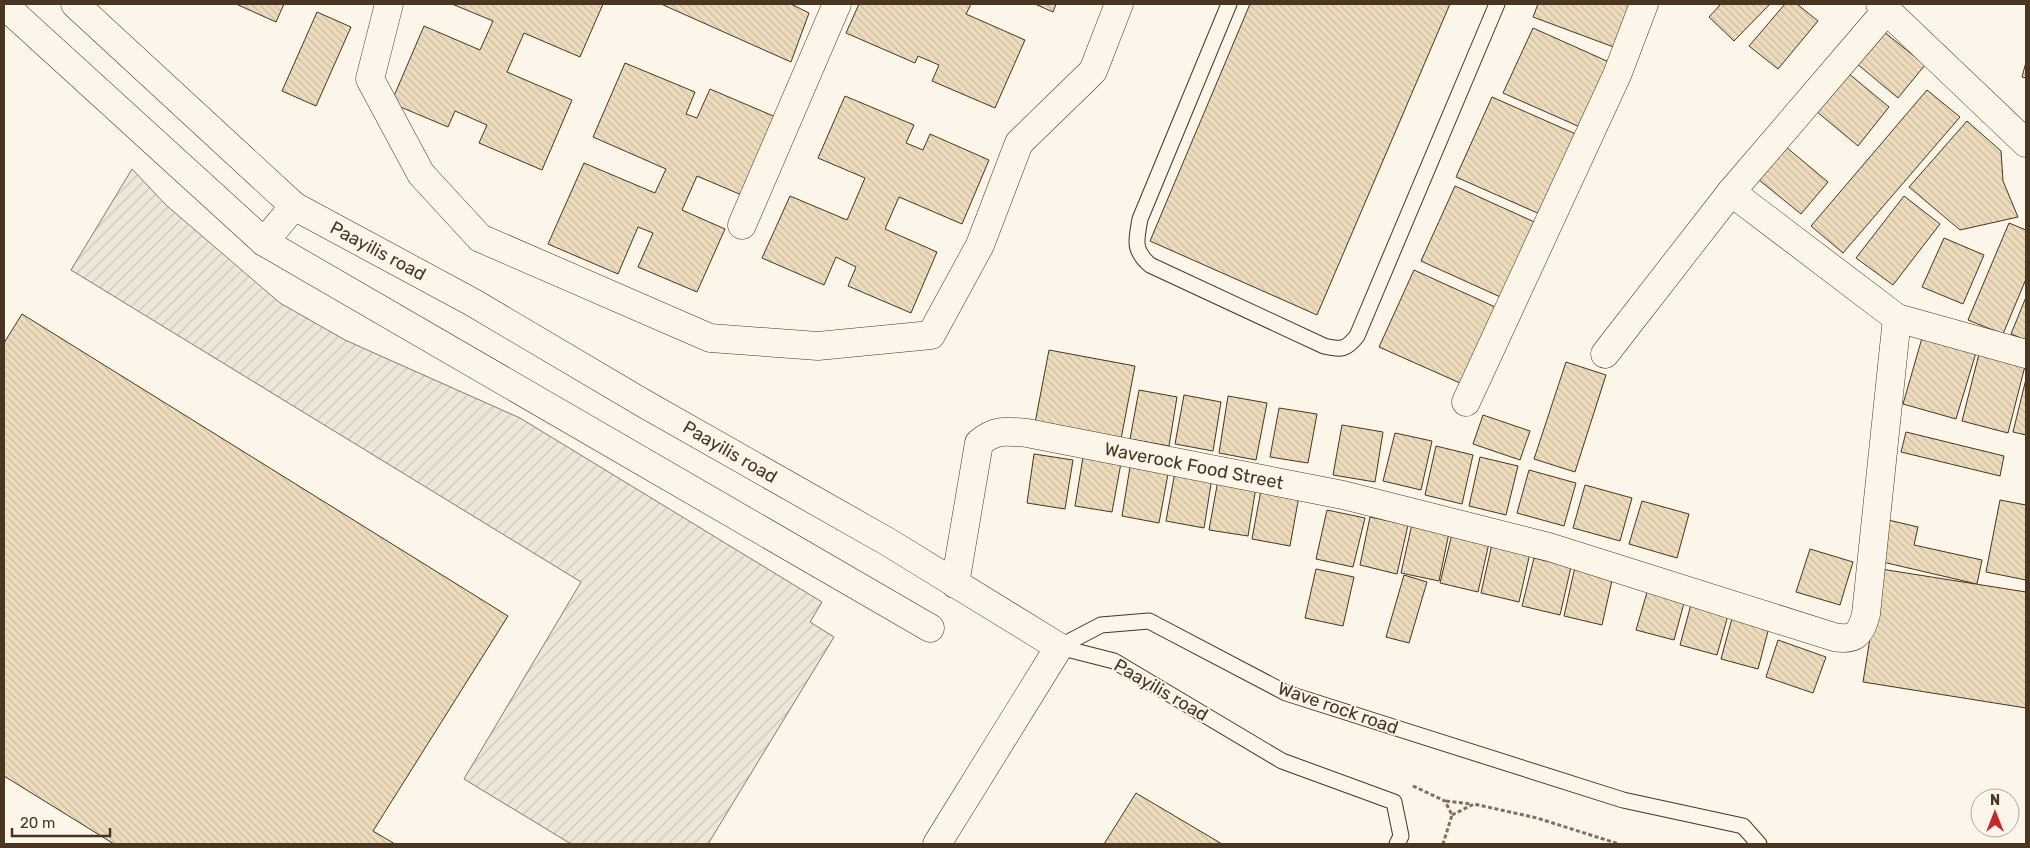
<svg xmlns="http://www.w3.org/2000/svg" width="2030" height="848" font-family="Rubik,sans-serif">
<style>
.garden{fill:url(#garden-furrows);stroke:#887966}
.building{fill:url(#building-back-hatch);stroke:#4a3520}
.lines{fill:none;stroke-linecap:round;stroke-linejoin:round}
.service-casing{stroke:#4a3520;stroke-width:17}
.minor-casing{stroke:#4a3520;stroke-width:29}
.secondary-casing{stroke:#4a3520;stroke-width:29}
.path{stroke:#7f6f5c;stroke-width:3;stroke-dasharray:4 2.5;stroke-linecap:butt}
.service{stroke:#fbf6e9;stroke-width:15}
.minor{stroke:#fbf6e9;stroke-width:28}
.secondary{stroke:#fbf6e9;stroke-width:28}
.labels{text-anchor:middle;stroke-width:4;stroke-linejoin:round;paint-order:stroke}
.street-label{font-size:18px;fill:#4a3520;stroke:#fbf6e9}
</style>
<defs>
<pattern id="garden-furrows" width="10" height="10" patternUnits="userSpaceOnUse" patternTransform="scale(1.25)"><rect width="10" height="10" fill="#ede6d9"/><path d="M-1 1l2-2M0 10L10 0M9 11l2-2" fill="none" stroke="#cdc6ba"/></pattern>
<pattern id="building-back-hatch" width="6" height="6" patternUnits="userSpaceOnUse" patternTransform="scale(1.25)"><rect width="6" height="6" fill="#ecdcbc"/><path d="M-1 5l2 2M0 0l6 6M5-1l2 2" fill="none" stroke="#ccbda1"/></pattern>
</defs>
<rect width="100%" height="100%" fill="#fbf6e9"/>
<path class="garden" d="M 132,169 L 166,205 L 280,303 L 345,340 L 520,418 L 822,602 L 810,622 L 834,637 L 708,844 L 571,844 L 464,779 L 581,582 L 71,270 Z"/>
<g class="building">
<path d="M 236,4 L 284,4 L 276,22 Z"/>
<path d="M 452,4 L 603,4 L 580,57 L 524,33 L 507,72 L 572,100 L 542,170 L 479,143 L 487,125 L 455,111 L 448,127 L 391,103 L 424,26 L 480,50 L 493,21 Z"/>
<path d="M 661,4 L 791,4 L 809,13 L 791,62 Z"/>
<path d="M 859,4 L 971,4 L 966,14 L 1025,40 L 995,108 L 932,81 L 939,65 L 918,56 L 915,63 L 846,33 Z"/>
<path d="M 1035,4 L 1056,4 L 1053,12 Z"/>
<path d="M 1250,4 L 1450,4 L 1317,315 L 1150,241 Z"/>
<path d="M 1538,4 L 1636,4 L 1619,49 L 1533,17 Z"/>
<path d="M 1721,4 L 1770,4 L 1734,41 L 1709,17 Z"/>
<path d="M 1785,4 L 1797,4 L 1818,21 L 1778,69 L 1749,46 Z"/>
<path d="M 317,12 L 351,27 L 316,106 L 282,91 Z"/>
<path d="M 1533,28 L 1609,62 L 1580,127 L 1503,93 Z"/>
<path d="M 1883,31 L 1925,65 L 1898,98 L 1856,63 Z"/>
<path d="M 2026,62 L 2026,78 L 2022,77 Z"/>
<path d="M 625,63 L 695,92 L 686,114 L 697,118 L 710,89 L 778,118 L 744,196 L 697,176 L 682,210 L 725,229 L 697,292 L 638,267 L 653,233 L 638,227 L 618,274 L 548,244 L 584,163 L 655,193 L 666,169 L 593,137 Z"/>
<path d="M 1848,73 L 1889,107 L 1858,146 L 1816,111 Z"/>
<path d="M 1927,90 L 1960,117 L 1843,253 L 1811,226 Z"/>
<path d="M 845,96 L 914,125 L 906,143 L 923,150 L 930,134 L 989,160 L 962,224 L 899,197 L 885,229 L 937,252 L 911,313 L 848,286 L 856,267 L 836,257 L 824,285 L 762,258 L 790,196 L 847,220 L 865,178 L 818,158 Z"/>
<path d="M 1492,97 L 1578,135 L 1542,215 L 1456,177 Z"/>
<path d="M 1967,121 L 2001,151 L 2003,181 L 2018,217 L 1960,230 L 1909,187 Z"/>
<path d="M 1786,147 L 1828,182 L 1801,214 L 1759,180 Z"/>
<path d="M 1455,186 L 1541,225 L 1507,300 L 1421,261 Z"/>
<path d="M 1904,196 L 1940,224 L 1893,285 L 1856,258 Z"/>
<path d="M 2009,223 L 2026,230 L 2026,279 L 2003,334 L 1968,320 Z"/>
<path d="M 1944,238 L 1984,255 L 1963,304 L 1922,287 Z"/>
<path d="M 1414,270 L 1504,311 L 1469,387 L 1379,347 Z"/>
<path d="M 2026,297 L 2026,340 L 2011,334 Z"/>
<path d="M 22,314 L 508,616 L 373,831 L 395,844 L 114,844 L 4,776 L 4,343 Z"/>
<path d="M 1924,331 L 1978,346 L 1956,419 L 1903,404 Z"/>
<path d="M 1049,350 L 1135,366 L 1121,439 L 1035,423 Z"/>
<path d="M 1979,354 L 2025,366 L 2008,433 L 1962,421 Z"/>
<path d="M 1566,362 L 1606,375 L 1575,472 L 1534,459 Z"/>
<path d="M 2026,379 L 2026,435 L 2013,432 Z"/>
<path d="M 1139,390 L 1177,397 L 1169,446 L 1130,439 Z"/>
<path d="M 1184,395 L 1221,402 L 1213,451 L 1175,444 Z"/>
<path d="M 1228,396 L 1267,403 L 1256,460 L 1219,453 Z"/>
<path d="M 1279,408 L 1317,414 L 1308,463 L 1270,457 Z"/>
<path d="M 1483,415 L 1530,431 L 1520,460 L 1473,444 Z"/>
<path d="M 1342,425 L 1383,432 L 1375,482 L 1333,475 Z"/>
<path d="M 1906,432 L 2004,456 L 2000,476 L 1901,452 Z"/>
<path d="M 1395,433 L 1432,441 L 1421,490 L 1383,481 Z"/>
<path d="M 1436,446 L 1473,455 L 1462,504 L 1425,495 Z"/>
<path d="M 1034,454 L 1073,460 L 1065,509 L 1027,503 Z"/>
<path d="M 1083,457 L 1121,463 L 1112,512 L 1075,506 Z"/>
<path d="M 1480,457 L 1518,466 L 1506,515 L 1469,506 Z"/>
<path d="M 1130,467 L 1168,474 L 1159,523 L 1122,516 Z"/>
<path d="M 1529,470 L 1576,483 L 1564,526 L 1517,513 Z"/>
<path d="M 1175,472 L 1212,478 L 1204,528 L 1166,521 Z"/>
<path d="M 1218,480 L 1256,487 L 1248,536 L 1209,530 Z"/>
<path d="M 1585,485 L 1632,498 L 1620,541 L 1573,528 Z"/>
<path d="M 1261,490 L 1299,496 L 1290,546 L 1252,539 Z"/>
<path d="M 2000,500 L 2026,505 L 2026,580 L 1986,572 Z"/>
<path d="M 1642,501 L 1689,514 L 1677,558 L 1629,544 Z"/>
<path d="M 1327,510 L 1365,518 L 1353,567 L 1316,559 Z"/>
<path d="M 1370,517 L 1408,525 L 1397,574 L 1360,565 Z"/>
<path d="M 1884,519 L 1918,527 L 1914,545 L 1982,560 L 1977,584 L 1874,560 Z"/>
<path d="M 1412,524 L 1449,533 L 1439,581 L 1401,573 Z"/>
<path d="M 1452,534 L 1489,543 L 1478,592 L 1440,583 Z"/>
<path d="M 1492,544 L 1530,553 L 1519,602 L 1481,593 Z"/>
<path d="M 1810,549 L 1853,562 L 1840,605 L 1796,592 Z"/>
<path d="M 1534,558 L 1571,567 L 1560,615 L 1522,606 Z"/>
<path d="M 1575,567 L 1613,576 L 1602,625 L 1564,616 Z"/>
<path d="M 1316,569 L 1354,577 L 1343,626 L 1305,618 Z"/>
<path d="M 1881,569 L 2026,592 L 2026,708 L 1863,682 Z"/>
<path d="M 1404,575 L 1427,582 L 1409,643 L 1386,637 Z"/>
<path d="M 1650,582 L 1687,592 L 1674,640 L 1636,630 Z"/>
<path d="M 1693,597 L 1730,608 L 1717,655 L 1680,645 Z"/>
<path d="M 1734,611 L 1771,620 L 1758,669 L 1721,659 Z"/>
<path d="M 1778,640 L 1826,657 L 1813,693 L 1766,677 Z"/>
<path d="M 1136,793 L 1222,844 L 1104,844 Z"/>
</g>
<g class="lines">
<g class="service-casing">
<g id="service">
<path d="M 1229,4 L 1140,219 C 1136,241 1133,250 1150,265 L 1324,346 C 1341,350 1346,350 1357,336 L 1497,4"/>
<path d="M 1059,647 L 1101,625 L 1149,621 L 1286,693 L 1623,800 L 1743,826 L 1759,844"/>
<path d="M 1059,647 L 1114,661 L 1282,761 L 1394,802 L 1401,836 L 1397,844"/>
</g>
</g>
<g class="minor-casing">
<g id="minor">
<path d="M 75,4 L 294,206 L 472,302 L 643,403 L 888,542 L 1059,647 L 937,844"/>
<path d="M 389,4 L 370,79 L 421,174 L 480,238 L 710,338 L 818,346 L 931,335 L 980,245 L 1019,143 L 1093,71 L 1119,4"/>
<path d="M 4,5 L 264,242 L 930,628"/>
<path d="M 1886,11 L 1731,192 L 1897,318 L 2026,354"/>
<path d="M 742,225 L 837,4"/>
<path d="M 264,242 L 294,206"/>
<path d="M 1605,354 L 1731,192"/>
<path d="M 1466,402 L 1617,75 L 1644,4"/>
<path d="M 955,584 L 979,443 C 995,429 1006,431 1027,433 L 1343,495 L 1549,547 L 1834,637 C 1855,641 1861,634 1866,614 L 1897,318"/>
</g>
</g>
<g class="secondary-casing">
<path id="secondary" d="M 1880,4 L 2026,143"/>
</g>
<g class="path">
<path d="M 1413,786 L 1445,801 L 1452,815 L 1443,844"/>
<path d="M 1446,801 L 1472,804"/>
<path d="M 1452,815 L 1474,804 L 1537,818 L 1619,844"/>
</g>
<use href="#service" class="service"/>
<use href="#minor" class="minor"/>
<use href="#secondary" class="secondary"/>
</g>
<g class="labels">
<g class="street-label">
<text transform="translate(378 251) rotate(28)" y="6">Paayilis road</text>
<text transform="translate(730 452) rotate(30)" y="6">Paayilis road</text>
<text transform="translate(1194 466) rotate(11)" y="6">Waverock Food Street</text>
<text transform="translate(1161 690) rotate(30)" y="6">Paayilis road</text>
<text transform="translate(1338 708) rotate(19)" y="6">Wave rock road</text>
</g>
</g>
<rect width="2030" height="848" fill="none" stroke="#4a3520" stroke-width="10"/>
<g transform="translate(1995 813)"><circle r="24" fill="#fbf6e9" stroke="#b4a999"/>
<path d="M0-4L9 19L0 12L-9 19Z" fill="#c62828"/>
<text y="-8" font-size="14" font-weight="bold" text-anchor="middle" fill="#4a3520">N</text>
</g>
<path d="M12 828v8h98v-8" fill="none" stroke="#4a3520" stroke-width="2.5"/>
<text x="20" y="828" font-size="15" fill="#4a3520" stroke="#fbf6e9" stroke-width="4" paint-order="stroke">20 m</text>
</svg>
